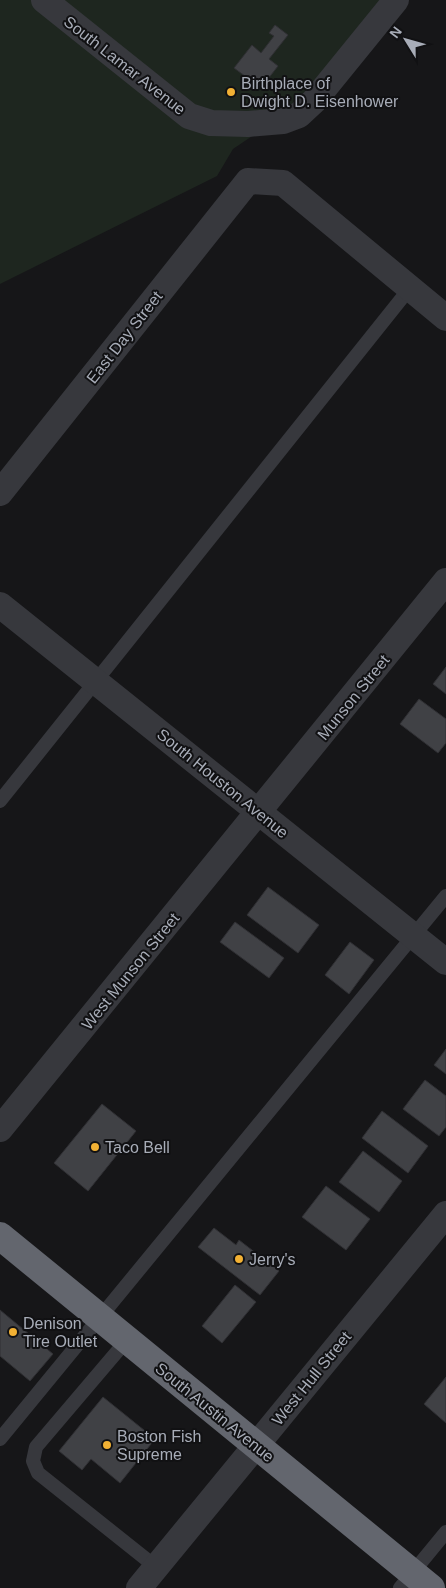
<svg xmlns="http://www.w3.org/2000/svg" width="446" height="1588" font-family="Helvetica,sans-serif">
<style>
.green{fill:#1e261f}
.building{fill:#404145;stroke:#303034}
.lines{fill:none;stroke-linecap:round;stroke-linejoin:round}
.lane{stroke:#37383d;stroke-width:14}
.street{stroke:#37383d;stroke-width:26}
.highway{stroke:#63666e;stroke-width:28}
.poi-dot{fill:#f2b134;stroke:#111113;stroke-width:2}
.labels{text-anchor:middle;stroke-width:4;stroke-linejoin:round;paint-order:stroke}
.street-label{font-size:16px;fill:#a8adb8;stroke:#111113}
.poi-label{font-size:16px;fill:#a8adb8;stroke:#111113;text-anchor:start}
</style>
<rect width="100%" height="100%" fill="#161618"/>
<path class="green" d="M 0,0 L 380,0 L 295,107 L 233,149 L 217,176 L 0,284 Z"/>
<g class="building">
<path d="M 275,25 L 288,35 L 269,59 L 278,66 L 261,88 L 234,68 L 252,45 L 261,53 L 274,36 L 269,33 Z"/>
<path d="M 446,667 L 446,694 L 433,684 Z"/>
<path d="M 419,699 L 446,719 L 446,743 L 438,753 L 400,724 Z"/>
<path d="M 268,887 L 319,925 L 298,953 L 247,915 Z"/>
<path d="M 235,922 L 284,958 L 269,978 L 220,942 Z"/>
<path d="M 350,942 L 374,960 L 349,994 L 325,975 Z"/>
<path d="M 446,1049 L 446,1074 L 434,1065 Z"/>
<path d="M 425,1080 L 446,1096 L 446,1127 L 439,1136 L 403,1109 Z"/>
<path d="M 102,1104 L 136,1131 L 88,1191 L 54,1163 Z"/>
<path d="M 382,1111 L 428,1146 L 408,1173 L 362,1138 Z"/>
<path d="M 363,1151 L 402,1181 L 379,1212 L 339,1182 Z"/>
<path d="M 326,1186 L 370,1219 L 346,1250 L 302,1217 Z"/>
<path d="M 214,1228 L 236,1245 L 239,1240 L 279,1271 L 260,1295 L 198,1247 Z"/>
<path d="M 235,1285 L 256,1302 L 222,1343 L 202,1326 Z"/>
<path d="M 0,1310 L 53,1354 L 30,1381 L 0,1356 Z"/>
<path d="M 446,1377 L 446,1423 L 424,1404 Z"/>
<path d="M 103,1397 L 155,1439 L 120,1483 L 91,1459 L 82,1470 L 59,1451 Z"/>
</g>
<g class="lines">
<g class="lane">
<path d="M 0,801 L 410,288"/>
<path d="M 127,1340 L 36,1447 L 33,1461 L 38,1473 L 156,1567"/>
<path d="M 0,1439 L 446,896"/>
<path d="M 400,1588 L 446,1532"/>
</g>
<g class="street">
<path d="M 44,0 L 189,116 L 211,123 L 248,124 L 283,121 L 299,115 L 314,101 L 396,0"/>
<path d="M 0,493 L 248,181 L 283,183 L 446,318"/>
<path d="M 0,605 L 446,962"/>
<path d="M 0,1129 L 446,581"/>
<path d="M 139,1588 L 446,1214"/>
</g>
<path class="highway" d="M 0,1236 L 431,1588"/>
</g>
<g class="poi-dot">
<circle cx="231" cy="92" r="5"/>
<circle cx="95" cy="1147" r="5"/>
<circle cx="239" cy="1259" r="5"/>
<circle cx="13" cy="1332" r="5"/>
<circle cx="107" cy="1445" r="5"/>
</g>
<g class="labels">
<g class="street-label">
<text transform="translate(125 65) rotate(38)" y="6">South Lamar Avenue</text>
<text transform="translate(124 337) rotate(-52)" y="6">East Day Street</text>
<text transform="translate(353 697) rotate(-51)" y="6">Munson Street</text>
<text transform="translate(223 783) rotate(39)" y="6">South Houston Avenue</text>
<text transform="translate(130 971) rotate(-51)" y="6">West Munson Street</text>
<text transform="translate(311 1378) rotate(-51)" y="6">West Hull Street</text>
<text transform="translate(215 1412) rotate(39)" y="6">South Austin Avenue</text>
</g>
<g class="poi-label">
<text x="241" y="89">Birthplace of<tspan x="241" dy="18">Dwight D. Eisenhower</tspan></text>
<text x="105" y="1153">Taco Bell</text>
<text x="249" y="1265">Jerry's</text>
<text x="23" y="1329">Denison<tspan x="23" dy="18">Tire Outlet</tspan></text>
<text x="117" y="1442">Boston Fish<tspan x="117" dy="18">Supreme</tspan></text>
</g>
</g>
<g transform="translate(406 40) rotate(307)" stroke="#111113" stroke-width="4" paint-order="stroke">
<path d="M0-4L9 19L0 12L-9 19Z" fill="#a8adb8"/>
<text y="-8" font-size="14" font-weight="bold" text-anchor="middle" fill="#a8adb8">N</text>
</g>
</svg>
